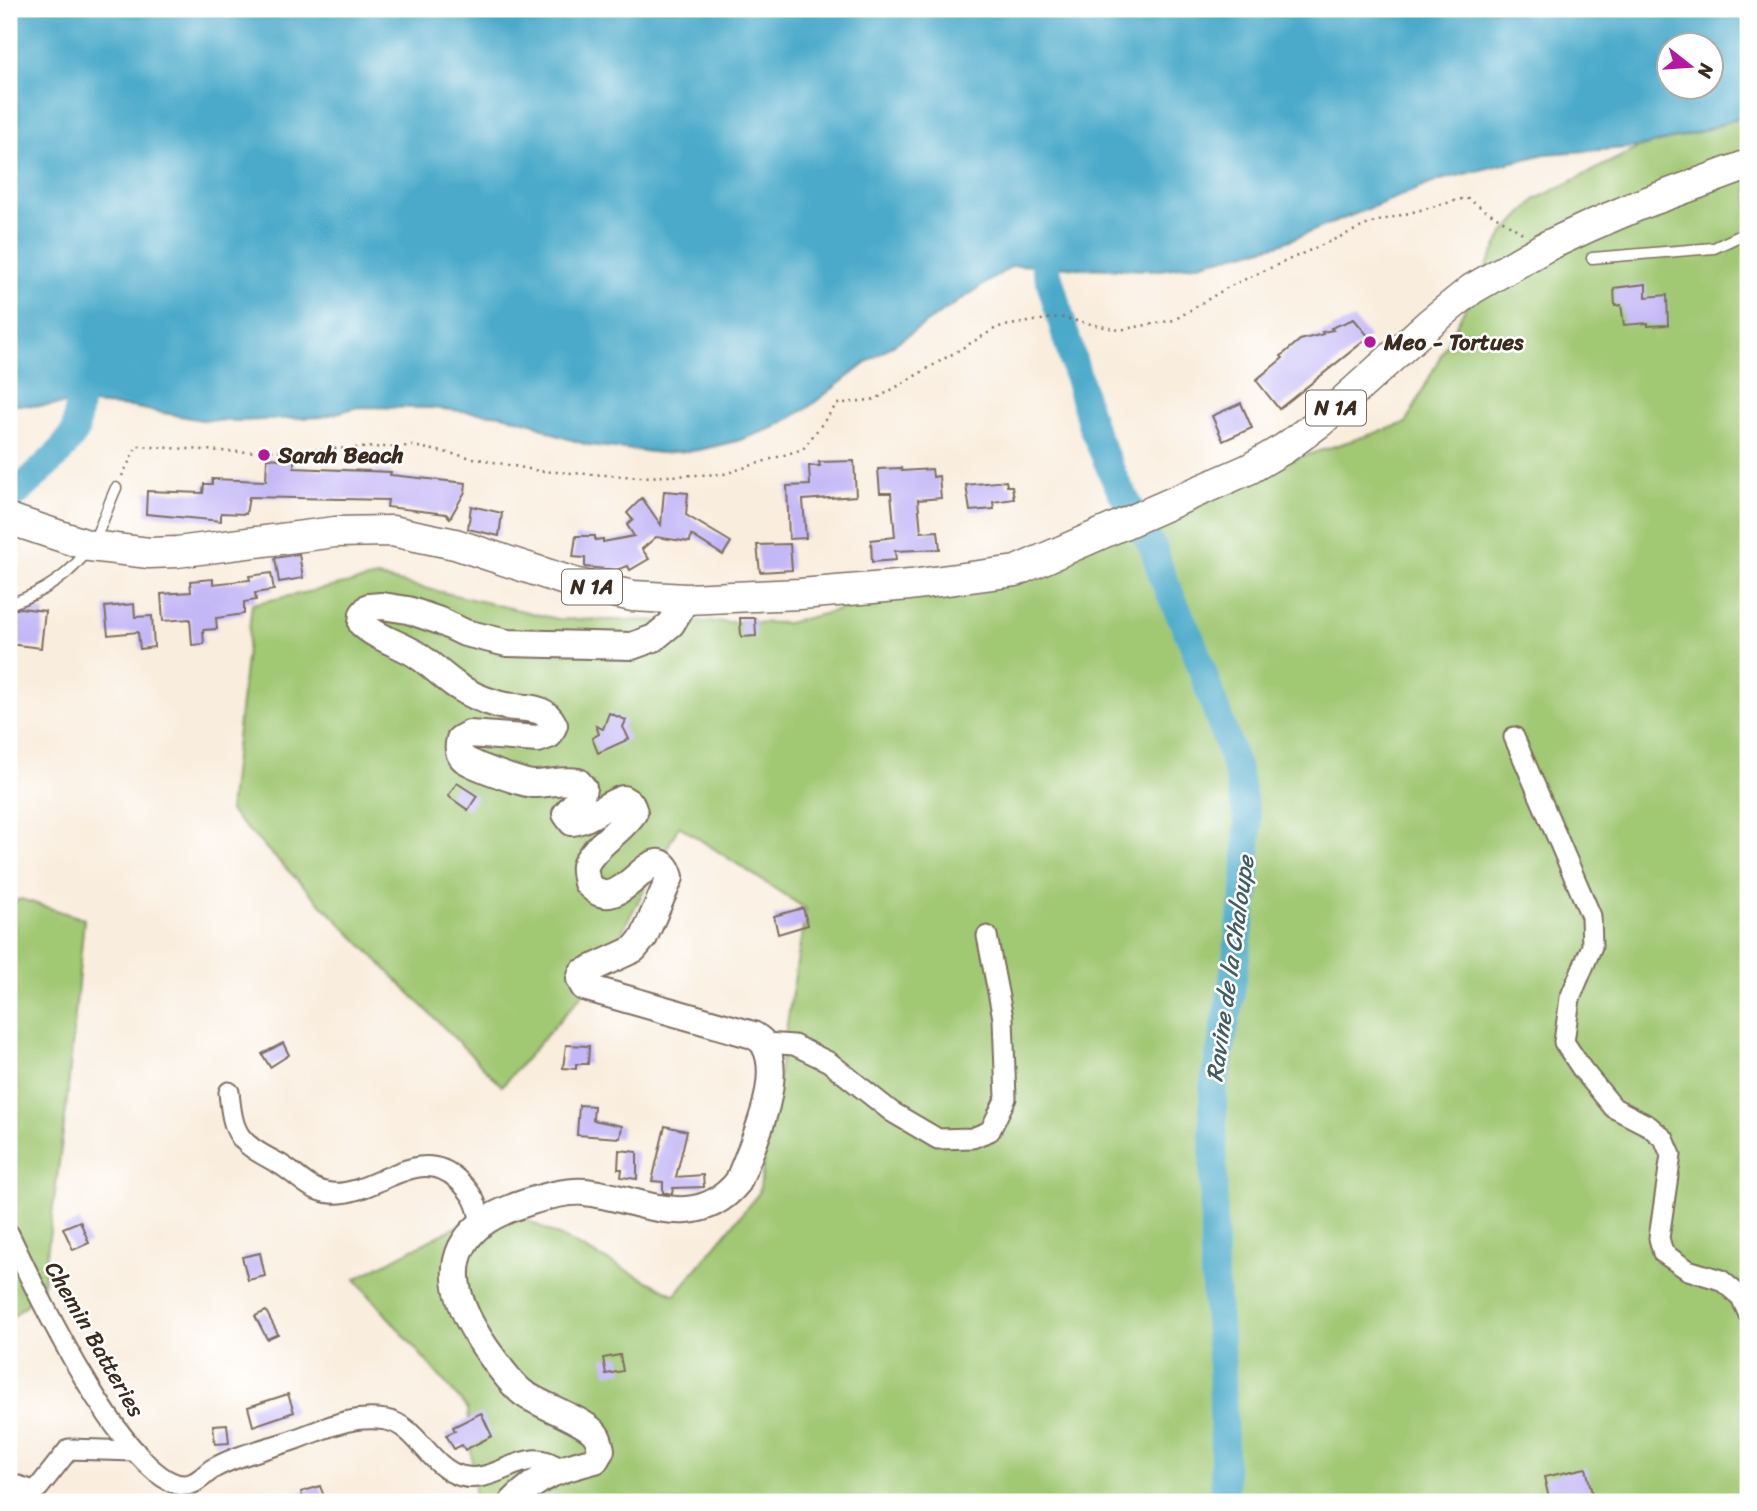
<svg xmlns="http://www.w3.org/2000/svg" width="1757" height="1511" font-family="Sriracha,sans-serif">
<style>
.green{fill:#a1c873;stroke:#6e7948;stroke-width:2}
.water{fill:#4baaca;stroke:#436a74;stroke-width:2;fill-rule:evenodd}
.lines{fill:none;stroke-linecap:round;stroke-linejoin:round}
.river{stroke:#4baaca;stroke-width:28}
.building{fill:#c3b7f6}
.lane-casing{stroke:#7e6e61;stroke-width:13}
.street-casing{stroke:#7e6e61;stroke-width:23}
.secondary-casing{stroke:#7e6e61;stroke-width:30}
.primary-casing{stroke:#7e6e61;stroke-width:33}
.path{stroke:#7e6e61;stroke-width:2.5;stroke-dasharray:2 5;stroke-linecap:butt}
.lane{stroke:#fff;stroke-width:10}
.street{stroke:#fff;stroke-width:19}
.secondary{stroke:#fff;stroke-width:26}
.primary{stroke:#fff;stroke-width:30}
.poi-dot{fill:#b5179e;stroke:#fff;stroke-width:2.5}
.labels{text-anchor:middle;stroke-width:5;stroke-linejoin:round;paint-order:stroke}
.shield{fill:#fff;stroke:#766a62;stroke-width:2}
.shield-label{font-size:21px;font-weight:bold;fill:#3b2a1e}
.poi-label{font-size:23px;font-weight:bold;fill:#3b2a1e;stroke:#fff;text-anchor:start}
.street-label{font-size:23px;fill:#3b2a1e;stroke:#fff}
.water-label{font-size:24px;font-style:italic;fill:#415d63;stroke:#fff}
</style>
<rect width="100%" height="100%" fill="#fff"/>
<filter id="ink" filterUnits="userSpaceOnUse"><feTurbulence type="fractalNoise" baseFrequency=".0143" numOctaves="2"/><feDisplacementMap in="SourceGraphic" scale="14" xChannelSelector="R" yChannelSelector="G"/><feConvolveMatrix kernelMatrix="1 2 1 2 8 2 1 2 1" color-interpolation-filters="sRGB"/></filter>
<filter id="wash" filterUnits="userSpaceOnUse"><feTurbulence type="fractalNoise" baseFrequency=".00686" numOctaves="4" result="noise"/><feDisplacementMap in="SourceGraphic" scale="28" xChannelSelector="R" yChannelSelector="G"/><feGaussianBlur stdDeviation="1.57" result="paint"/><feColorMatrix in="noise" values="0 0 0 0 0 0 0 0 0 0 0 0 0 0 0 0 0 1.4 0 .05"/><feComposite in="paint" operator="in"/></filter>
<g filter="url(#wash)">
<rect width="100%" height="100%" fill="#f9eddd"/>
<g class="green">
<path d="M 1748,115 L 1748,1502 L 475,1502 L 468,1409 L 355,1279 L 498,1205 L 675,1295 L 759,1193 L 806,909 L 679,826 L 596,979 L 502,1086 L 229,811 L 252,604 L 377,577 L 557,619 L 787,623 L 1019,565 L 1273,466 L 1406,423 L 1503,234 L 1536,199 L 1640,147 L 1696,133 Z"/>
<path d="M 21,899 L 84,919 L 66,1110 L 42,1291 L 9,1320 L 9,903 Z"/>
</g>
<path class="water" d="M 9,9 L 1748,9 L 1748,115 L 1696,133 L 1640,147 L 1545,154 L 1440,180 L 1280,244 L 1194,265 L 1159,270 L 1076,268 L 1045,264 L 1012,266 L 866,363 L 806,409 L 773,428 L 737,441 L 699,450 L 661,453 L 588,445 L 559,436 L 532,423 L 502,415 L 431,408 L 358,407 L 322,417 L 241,421 L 202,420 L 131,407 L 79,403 L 40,406 L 9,404 ZM 1670,46 L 1712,46 L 1712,88 L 1670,88 Z"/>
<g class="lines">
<g class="river">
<path d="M 1045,264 L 1092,426 L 1116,482 L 1154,550 L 1162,576 L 1193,644 L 1237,770 L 1248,823 L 1246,886 L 1229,1006 L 1213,1089 L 1214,1276 L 1222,1368 L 1225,1502"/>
<path d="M 9,500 L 59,453 L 75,432 L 79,403"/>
</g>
</g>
<g id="blocks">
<g class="building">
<path d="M 1646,284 L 1646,297 L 1667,295 L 1668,325 L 1648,326 L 1648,323 L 1624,325 L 1621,305 L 1615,306 L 1614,288 Z"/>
<path d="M 1354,319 L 1369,337 L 1279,409 L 1256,380 L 1283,358 L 1281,356 L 1300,340 L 1323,334 L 1322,332 L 1333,330 L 1331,328 Z"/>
<path d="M 1241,403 L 1252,428 L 1223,441 L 1212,416 Z"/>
<path d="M 267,458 L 294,460 L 294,468 L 391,472 L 390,475 L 466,483 L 465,492 L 450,518 L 446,514 L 387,507 L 388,500 L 249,497 L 246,514 L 221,513 L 221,521 L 146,514 L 147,491 L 203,493 L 204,484 L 212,484 L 212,479 L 266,481 Z"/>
<path d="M 854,461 L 856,496 L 803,500 L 806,538 L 789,539 L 787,486 L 810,485 L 809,466 L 820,466 L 819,462 Z"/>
<path d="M 901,468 L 902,471 L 932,469 L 933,477 L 939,476 L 941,498 L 918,500 L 921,532 L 938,531 L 940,549 L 895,551 L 896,560 L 872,562 L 871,540 L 895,537 L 891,493 L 880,493 L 878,469 Z"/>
<path d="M 1006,481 L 1007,486 L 1012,486 L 1014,499 L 993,502 L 994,509 L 970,511 L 966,485 Z"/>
<path d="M 664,491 L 688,493 L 686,515 L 731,542 L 723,555 L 691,535 L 690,542 L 656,537 L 642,549 L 649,559 L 630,570 L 628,566 L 616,570 L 585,567 L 585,558 L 573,557 L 576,536 L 595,536 L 595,540 L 603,539 L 603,542 L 634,536 L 627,525 L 633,520 L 627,513 L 642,498 L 661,525 Z"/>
<path d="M 471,506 L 502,513 L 499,536 L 468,529 Z"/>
<path d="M 790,544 L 792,570 L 760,572 L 757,545 Z"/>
<path d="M 299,554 L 303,578 L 279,582 L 275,558 Z"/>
<path d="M 271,573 L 274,590 L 255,593 L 256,600 L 244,602 L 244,614 L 216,618 L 217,629 L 203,630 L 204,644 L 192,645 L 190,619 L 163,621 L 161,594 L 191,592 L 190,581 L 213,579 L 213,584 L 250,580 L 249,576 Z"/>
<path d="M 134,604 L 135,617 L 152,616 L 154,647 L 140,649 L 138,632 L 108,635 L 105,607 Z"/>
<path d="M 20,608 L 45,611 L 41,648 L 9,644 L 9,611 Z"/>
<path d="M 740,618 L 755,618 L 756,636 L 741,637 Z"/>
<path d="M 609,713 L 626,720 L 623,727 L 629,739 L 598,753 L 592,738 L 599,734 L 596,726 L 603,729 Z"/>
<path d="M 457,783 L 477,796 L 468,810 L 448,796 Z"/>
<path d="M 803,908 L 808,925 L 778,934 L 774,916 Z"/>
<path d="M 283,1043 L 289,1055 L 270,1067 L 262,1054 Z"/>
<path d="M 566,1045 L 589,1046 L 588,1064 L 576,1064 L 576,1069 L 563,1068 Z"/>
<path d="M 579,1105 L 594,1106 L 593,1120 L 622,1126 L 620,1138 L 577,1135 Z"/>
<path d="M 665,1126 L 687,1131 L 676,1177 L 703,1175 L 704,1187 L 673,1188 L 672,1194 L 667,1193 L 663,1193 L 663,1182 L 652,1181 Z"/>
<path d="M 619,1150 L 637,1152 L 637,1179 L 621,1177 L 622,1169 L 618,1169 Z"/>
<path d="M 80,1221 L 89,1243 L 73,1250 L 63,1228 Z"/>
<path d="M 260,1253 L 265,1276 L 248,1280 L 242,1257 Z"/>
<path d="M 266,1311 L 278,1334 L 267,1339 L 255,1316 Z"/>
<path d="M 620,1355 L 623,1371 L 606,1374 L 603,1358 Z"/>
<path d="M 288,1394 L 294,1412 L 253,1426 L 248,1407 Z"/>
<path d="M 481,1413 L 492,1436 L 465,1450 L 462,1445 L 454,1449 L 446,1435 L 455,1431 L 453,1427 Z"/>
<path d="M 227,1424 L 229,1443 L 215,1444 L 213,1425 Z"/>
<path d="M 1586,1468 L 1594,1502 L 1550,1502 L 1544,1477 Z"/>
<path d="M 320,1486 L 325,1499 L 304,1502 L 301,1492 Z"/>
</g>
</g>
</g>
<g filter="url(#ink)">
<use href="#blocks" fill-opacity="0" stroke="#7e6e61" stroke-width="2"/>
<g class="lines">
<g class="lane-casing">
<g id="lane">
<path d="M 1592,258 L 1714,248 L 1748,232"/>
<path d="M 9,604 C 40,594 70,576 89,548 C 101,531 107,507 116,488"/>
</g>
</g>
<g class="street-casing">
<g id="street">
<path d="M 1514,737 L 1591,916 L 1592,946 L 1570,998 L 1564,1042 L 1582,1069 L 1614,1108 L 1649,1126 L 1664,1139 L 1671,1155 L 1659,1238 L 1663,1253 L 1688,1270 L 1721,1280 L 1741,1297 L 1748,1313"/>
<path d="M 765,1043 L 794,1045 L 829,1062 L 892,1112 L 938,1139 L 972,1138 L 990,1131 L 1006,1098 L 1003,1018 L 987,936"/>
<path d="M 229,1092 C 233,1135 238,1142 276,1162 C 296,1172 307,1191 331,1193 C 374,1197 417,1143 457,1179 C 473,1193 478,1204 481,1225"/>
<path d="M 9,1234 C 33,1285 126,1482 183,1485 C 196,1486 204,1474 214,1468 C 236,1456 261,1450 284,1443 C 320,1432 346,1414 386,1420 C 417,1425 430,1468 461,1476 C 498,1486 527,1441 560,1469"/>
<path d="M 9,1483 L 34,1491 L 39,1487 L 69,1449 L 135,1451"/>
</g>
</g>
<g class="secondary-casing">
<path id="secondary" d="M 513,1502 C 539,1475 560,1469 595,1460 L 601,1450 C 600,1445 599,1439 596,1435 C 587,1421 541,1406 523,1393 C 511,1384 501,1369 492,1357 C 464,1319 433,1264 480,1225 C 499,1209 560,1189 585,1192 C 639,1198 695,1235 738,1182 C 751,1149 784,1080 765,1046 C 763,1041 758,1038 753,1035 L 584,987 L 580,979 L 582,973 L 634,949 L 644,937 L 670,877 C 657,834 628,904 600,893 C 596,892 590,886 587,883 C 586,878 584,871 585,866 C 592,847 622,831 634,812 L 631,804 L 623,799 C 606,804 590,820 572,822 L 566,814 L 581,797 L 583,788 L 578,782 C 563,779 548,784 533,784 C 521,783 474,766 464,759 C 457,753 458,746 460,739 L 469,734 L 538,739 L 549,735 L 554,725 C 543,701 517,711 497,704 C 483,700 469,694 457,686 C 442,676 429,662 414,653 C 397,643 376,637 362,624 L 363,614 L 369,607 L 382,606 L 408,610 L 440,621 L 465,633 L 507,643 L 632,646 L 654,638 L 671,624 L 686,599"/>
</g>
<g class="primary-casing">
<path id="primary" d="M 9,519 L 90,546 L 149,553 L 177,552 L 335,532 L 392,531 L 455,544 L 577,584 L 633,596 L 686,599 L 800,594 L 910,585 L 1016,571 L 1249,469 L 1285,448 L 1320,422 L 1430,323 L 1472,289 L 1545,247 L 1590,226 L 1639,205 L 1748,165"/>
</g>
<path class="path" d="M 122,476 L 137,446 L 239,452 L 413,446 L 539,471 L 639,477 L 724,474 L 803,449 L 837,404 L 876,399 L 998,327 L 1059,317 L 1119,330 L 1174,320 L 1230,286 L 1371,223 L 1466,198 L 1524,234"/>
<use href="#lane" class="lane"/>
<use href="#street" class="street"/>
<use href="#secondary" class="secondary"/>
<use href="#primary" class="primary"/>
</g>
</g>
<g class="poi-dot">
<circle cx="1370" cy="342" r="7"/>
<circle cx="264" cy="455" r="7"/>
</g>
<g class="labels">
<g class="shield">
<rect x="1306" y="390.5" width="60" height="35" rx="5"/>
<rect x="562" y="569.5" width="60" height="35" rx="5"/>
</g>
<g class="shield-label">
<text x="1336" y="415">N 1A</text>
<text x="592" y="594">N 1A</text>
</g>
<g class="poi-label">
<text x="1384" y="350">Meo - Tortues</text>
<text x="278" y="463">Sarah Beach</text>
</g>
<g class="street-label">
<text transform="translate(95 1339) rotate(60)" y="8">Chemin Batteries</text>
</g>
<g class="water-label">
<text transform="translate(1230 969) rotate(-82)" y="8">Ravine de la Chaloupe</text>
</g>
</g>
<rect width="1757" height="1511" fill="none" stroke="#fff" stroke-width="35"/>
<g transform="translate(1690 66) rotate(107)"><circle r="33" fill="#ffffff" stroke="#b1aaa5" stroke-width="2"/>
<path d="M0-5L12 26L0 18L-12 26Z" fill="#b5179e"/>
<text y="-10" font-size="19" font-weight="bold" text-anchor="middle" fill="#3b2a1e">N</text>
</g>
</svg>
